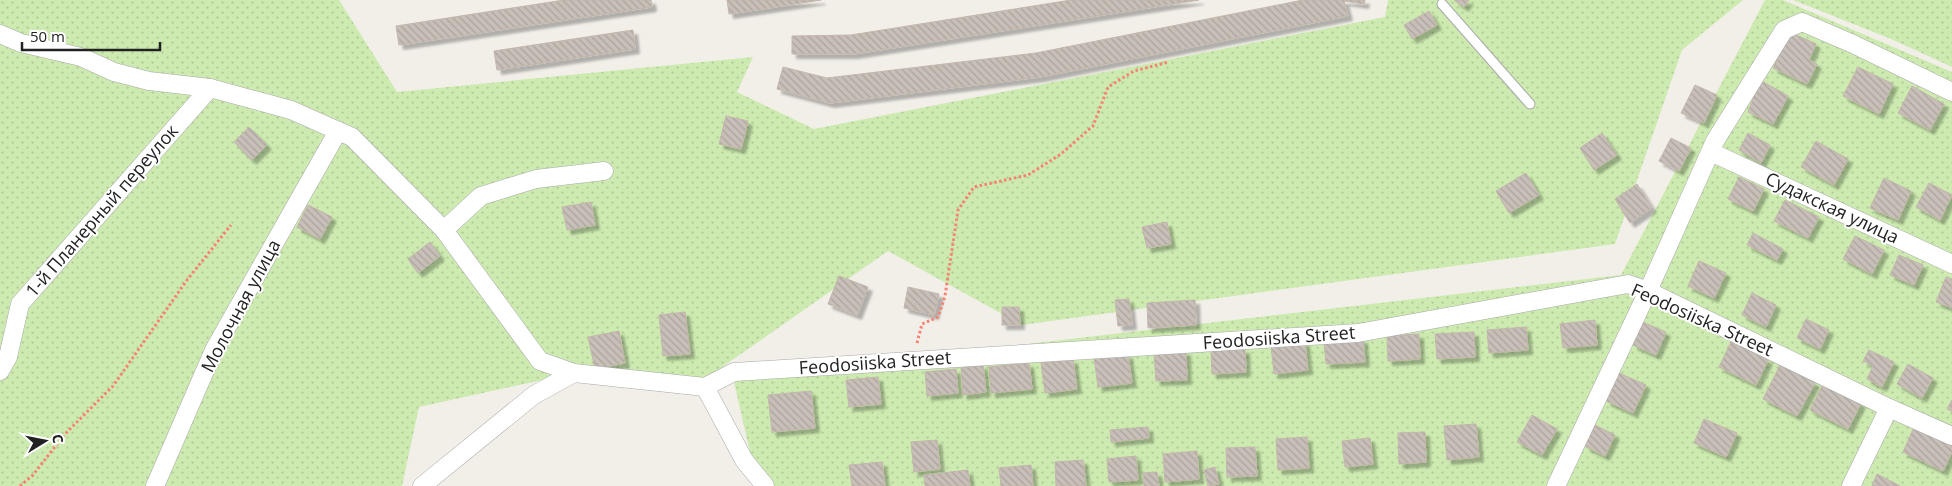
<svg xmlns="http://www.w3.org/2000/svg" width="1952" height="486" font-family="'Open Sans',sans-serif">
<style>
.garden{fill:url(#garden-dots);fill-rule:evenodd}
.building{fill:url(#building-back-hatch);stroke:#c4b6ab;filter:url(#shadow)}
.lines{fill:none;stroke-linecap:round;stroke-linejoin:round}
.service-casing{stroke:#a9a9a9;stroke-width:11}
.minor-casing{stroke:#a9a9a9;stroke-width:19}
.path{stroke:#fa8072;stroke-width:3;stroke-dasharray:2.5 2.5;stroke-linecap:butt}
.service{stroke:#fff;stroke-width:9}
.minor{stroke:#fff;stroke-width:18}
.labels{text-anchor:middle;stroke-width:4;stroke-linejoin:round;paint-order:stroke}
.street-label{font-size:18px;fill:#222;stroke:#fff}
</style>
<defs>
<pattern id="garden-dots" width="8" height="8" patternUnits="userSpaceOnUse" patternTransform="scale(1.25)"><rect width="8" height="8" fill="#cdebb0"/><path d="M2 2h.1M6 6h.1" fill="none" stroke="#b0c997" stroke-width="1.8" stroke-linecap="round"/></pattern>
<pattern id="building-back-hatch" width="6" height="6" patternUnits="userSpaceOnUse" patternTransform="scale(1.25)"><rect width="6" height="6" fill="#c7bfb8"/><path d="M-1 5l2 2M0 0l6 6M5-1l2 2" fill="none" stroke="#aba49e"/></pattern>
<filter id="shadow"><feDropShadow dx="4.5" dy="4.5" stdDeviation="1" flood-color="#0004"/></filter>
</defs>
<rect width="100%" height="100%" fill="#f2efe9"/>
<g class="garden">
<path d="M 0,0 L 339,0 L 397,92 L 753,57 L 737,92 L 814,129 L 1385,17 L 1388,0 L 1743,0 L 1682,50 L 1615,244 L 1022,325 L 888,251 L 705,379 L 574,373 L 419,407 L 402,486 L 0,486 ZM 1602,133 L 1617,155 L 1594,169 L 1580,148 ZM 1526,173 L 1539,195 L 1509,213 L 1496,191 ZM 1143,227 L 1170,244 L 1147,248 Z"/>
<path d="M 1765,0 L 1783,0 L 1952,72 L 1952,486 L 764,486 L 753,465 L 733,378 L 1621,275 Z"/>
<path d="M 1793,0 L 1952,0 L 1952,67 L 1891,39 Z"/>
</g>
<g class="building">
<path d="M 564,0 L 651,0 L 652,7 L 399,45 L 396,26 Z"/>
<path d="M 727,0 L 821,0 L 729,14 Z"/>
<path d="M 1071,0 L 1199,0 L 854,54 L 792,54 L 792,36 L 851,35 Z"/>
<path d="M 1303,0 L 1365,0 L 1364,4 L 1344,1 L 1348,16 L 1040,77 L 830,103 L 777,89 L 783,67 L 827,78 L 1036,53 Z"/>
<path d="M 1454,0 L 1469,0 L 1464,7 Z"/>
<path d="M 1429,11 L 1437,25 L 1412,39 L 1404,25 Z"/>
<path d="M 633,30 L 635,49 L 497,70 L 494,51 Z"/>
<path d="M 1790,32 L 1816,44 L 1809,60 L 1817,64 L 1807,84 L 1773,68 Z"/>
<path d="M 1858,67 L 1893,84 L 1879,114 L 1843,96 Z"/>
<path d="M 1760,80 L 1788,96 L 1773,124 L 1748,112 Z"/>
<path d="M 1695,85 L 1717,95 L 1704,123 L 1681,113 Z"/>
<path d="M 1912,86 L 1944,104 L 1930,130 L 1898,113 Z"/>
<path d="M 726,116 L 748,121 L 741,149 L 719,144 Z"/>
<path d="M 249,127 L 267,145 L 252,160 L 234,142 Z"/>
<path d="M 1602,133 L 1617,155 L 1594,170 L 1580,148 Z"/>
<path d="M 1748,133 L 1770,145 L 1761,163 L 1739,150 Z"/>
<path d="M 1671,138 L 1691,148 L 1679,171 L 1659,161 Z"/>
<path d="M 1816,141 L 1848,159 L 1834,185 L 1801,167 Z"/>
<path d="M 1526,173 L 1539,195 L 1509,213 L 1496,191 Z"/>
<path d="M 1739,177 L 1764,189 L 1753,211 L 1728,199 Z"/>
<path d="M 1884,178 L 1911,191 L 1898,220 L 1870,208 Z"/>
<path d="M 1929,183 L 1952,195 L 1940,220 L 1916,207 Z"/>
<path d="M 1637,184 L 1652,208 L 1630,223 L 1615,199 Z"/>
<path d="M 1785,200 L 1819,217 L 1808,238 L 1774,221 Z"/>
<path d="M 591,202 L 595,225 L 567,230 L 562,207 Z"/>
<path d="M 308,205 L 332,217 L 320,239 L 297,227 Z"/>
<path d="M 1167,222 L 1171,244 L 1147,248 L 1142,227 Z"/>
<path d="M 1753,233 L 1783,249 L 1777,260 L 1747,245 Z"/>
<path d="M 1855,236 L 1884,250 L 1872,274 L 1843,259 Z"/>
<path d="M 430,242 L 440,256 L 418,273 L 408,259 Z"/>
<path d="M 1899,255 L 1923,265 L 1914,285 L 1890,275 Z"/>
<path d="M 1699,261 L 1726,273 L 1714,298 L 1688,286 Z"/>
<path d="M 839,276 L 868,287 L 857,315 L 828,304 Z"/>
<path d="M 1946,277 L 1952,279 L 1952,308 L 1936,302 Z"/>
<path d="M 908,287 L 939,294 L 934,315 L 904,308 Z"/>
<path d="M 1752,293 L 1776,305 L 1766,327 L 1742,315 Z"/>
<path d="M 1129,299 L 1132,325 L 1118,326 L 1115,300 Z"/>
<path d="M 1195,300 L 1196,325 L 1148,328 L 1147,303 Z"/>
<path d="M 1002,307 L 1019,307 L 1020,325 L 1002,325 Z"/>
<path d="M 685,312 L 690,354 L 663,356 L 659,315 Z"/>
<path d="M 1806,319 L 1829,330 L 1820,349 L 1797,338 Z"/>
<path d="M 1595,320 L 1597,345 L 1563,348 L 1560,324 Z"/>
<path d="M 1643,322 L 1666,332 L 1656,355 L 1633,345 Z"/>
<path d="M 1526,327 L 1528,350 L 1489,353 L 1487,330 Z"/>
<path d="M 619,331 L 625,363 L 595,369 L 588,337 Z"/>
<path d="M 1474,332 L 1475,357 L 1437,359 L 1435,334 Z"/>
<path d="M 1419,334 L 1420,359 L 1388,361 L 1387,336 Z"/>
<path d="M 1363,339 L 1365,362 L 1326,364 L 1324,341 Z"/>
<path d="M 1305,342 L 1308,370 L 1274,374 L 1271,346 Z"/>
<path d="M 1731,342 L 1768,360 L 1756,385 L 1719,367 Z"/>
<path d="M 1245,349 L 1246,372 L 1212,374 L 1211,351 Z"/>
<path d="M 1869,350 L 1894,362 L 1882,387 L 1867,379 L 1873,366 L 1863,361 Z"/>
<path d="M 1186,351 L 1187,380 L 1156,381 L 1154,353 Z"/>
<path d="M 1128,354 L 1132,383 L 1098,387 L 1094,358 Z"/>
<path d="M 1073,359 L 1077,389 L 1045,393 L 1041,363 Z"/>
<path d="M 1029,363 L 1032,389 L 991,393 L 989,367 Z"/>
<path d="M 1908,364 L 1933,378 L 1922,398 L 1897,384 Z"/>
<path d="M 983,365 L 986,392 L 963,395 L 961,368 Z"/>
<path d="M 1780,365 L 1815,383 L 1797,416 L 1763,399 Z"/>
<path d="M 956,369 L 958,393 L 927,396 L 925,372 Z"/>
<path d="M 1619,373 L 1646,385 L 1633,413 L 1606,401 Z"/>
<path d="M 878,377 L 881,404 L 849,407 L 846,380 Z"/>
<path d="M 1823,384 L 1861,403 L 1848,429 L 1810,410 Z"/>
<path d="M 811,391 L 815,428 L 772,432 L 768,395 Z"/>
<path d="M 1952,400 L 1952,411 L 1947,409 Z"/>
<path d="M 1532,415 L 1557,429 L 1542,455 L 1517,442 Z"/>
<path d="M 1704,419 L 1737,433 L 1726,457 L 1694,443 Z"/>
<path d="M 1476,424 L 1479,457 L 1447,460 L 1444,426 Z"/>
<path d="M 1595,425 L 1615,435 L 1605,456 L 1585,446 Z"/>
<path d="M 1148,427 L 1149,438 L 1111,442 L 1110,430 Z"/>
<path d="M 1914,427 L 1952,445 L 1952,452 L 1943,471 L 1903,452 Z"/>
<path d="M 1425,432 L 1426,462 L 1399,464 L 1398,433 Z"/>
<path d="M 1307,437 L 1309,468 L 1278,470 L 1276,439 Z"/>
<path d="M 1370,438 L 1373,464 L 1345,467 L 1342,441 Z"/>
<path d="M 937,440 L 940,469 L 914,472 L 911,442 Z"/>
<path d="M 1255,447 L 1257,476 L 1227,477 L 1226,448 Z"/>
<path d="M 1197,451 L 1199,479 L 1165,482 L 1163,454 Z"/>
<path d="M 1136,456 L 1138,480 L 1109,482 L 1107,459 Z"/>
<path d="M 1083,460 L 1086,486 L 1056,486 L 1055,462 Z"/>
<path d="M 882,462 L 885,486 L 852,486 L 849,465 Z"/>
<path d="M 1031,465 L 1033,486 L 1001,486 L 999,468 Z"/>
<path d="M 1215,467 L 1219,484 L 1208,486 L 1204,470 Z"/>
<path d="M 968,470 L 970,486 L 925,486 L 924,475 Z"/>
<path d="M 1157,472 L 1159,486 L 1144,486 L 1143,473 Z"/>
<path d="M 1877,474 L 1900,486 L 1872,486 Z"/>
</g>
<g class="lines">
<g class="service-casing">
<path id="service" d="M 1442,4 L 1530,104"/>
</g>
<g class="minor-casing">
<g id="minor">
<path d="M 0,34 L 21,43 L 81,57 L 114,72 L 149,81 L 210,88 L 291,110 L 352,137 L 444,230 L 540,361 L 574,373 L 705,387 L 734,372 L 1358,333 L 1628,284 L 1648,291 L 1889,408 L 1952,436"/>
<path d="M 1711,152 L 1952,264"/>
<path d="M 444,230 L 481,196 L 536,179 L 604,171"/>
<path d="M 0,371 L 8,357 L 20,304 L 210,88"/>
<path d="M 705,387 L 744,460 L 765,486"/>
<path d="M 155,486 L 214,350 L 338,131"/>
<path d="M 422,486 L 534,395 L 574,373"/>
<path d="M 1556,486 L 1648,291 L 1715,141 L 1784,30 L 1802,22 L 1853,44 L 1952,92"/>
<path d="M 1851,486 L 1889,408"/>
</g>
</g>
<g class="path">
<path d="M 917,343 L 922,324 L 938,317 L 945,296 L 958,210 L 974,187 L 1028,175 L 1061,154 L 1093,126 L 1108,87 L 1134,71 L 1169,62"/>
<path d="M 20,486 L 33,475 L 64,435 L 113,386 L 187,280 L 231,225"/>
</g>
<use href="#service" class="service"/>
<use href="#minor" class="minor"/>
</g>
<g class="labels">
<g class="street-label">
<text transform="translate(1832 208) rotate(25)" y="6">Судакская улица</text>
<text transform="translate(102 211) rotate(-49)" y="6">1-й Планерный переулок</text>
<text transform="translate(241 306) rotate(-62)" y="6">Молочная улица</text>
<text transform="translate(1702 320) rotate(24)" y="6">Feodosiiska Street</text>
<text transform="translate(1279 338) rotate(-4)" y="6">Feodosiiska Street</text>
<text transform="translate(875 363) rotate(-4)" y="6">Feodosiiska Street</text>
</g>
</g>
<g transform="translate(45 441) rotate(80)" stroke="#ffffff" stroke-width="4" paint-order="stroke">
<path d="M0-4L9 19L0 12L-9 19Z" fill="#222222"/>
<text y="-8" font-size="14" font-weight="bold" text-anchor="middle" fill="#222222">С</text>
</g>
<path d="M22 42v8h138v-8" fill="none" stroke="#222222" stroke-width="2.5"/>
<text x="30" y="42" font-size="15" fill="#222222" stroke="#ffffff" stroke-width="4" paint-order="stroke">50 m</text>
</svg>
